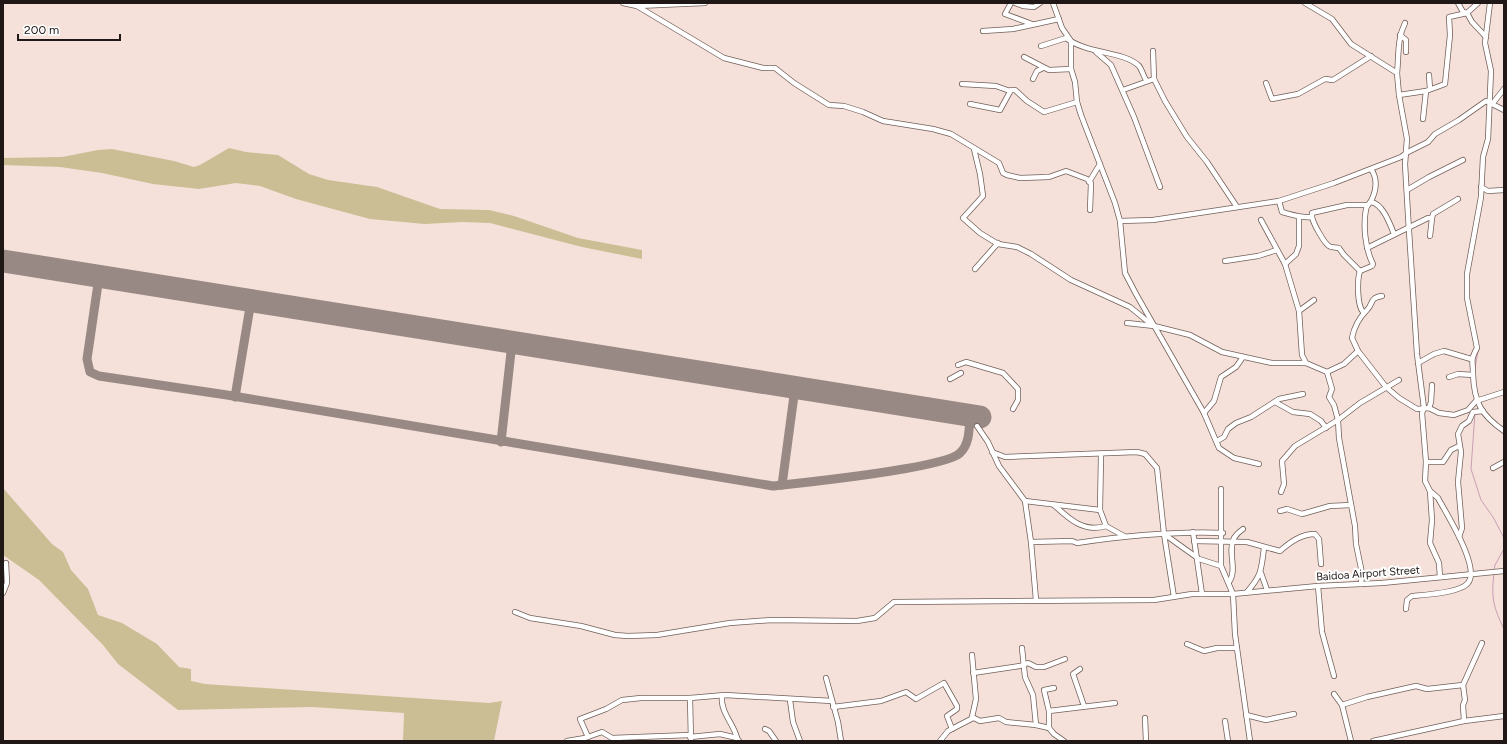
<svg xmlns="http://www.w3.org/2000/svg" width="1507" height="744" font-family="Figtree,sans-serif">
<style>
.green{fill:#cbbe94}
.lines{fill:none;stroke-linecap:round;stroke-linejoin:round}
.stream{stroke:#c99eb5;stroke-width:1}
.taxiway{stroke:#988984;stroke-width:9}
.runway{stroke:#988984;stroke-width:23}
.minor-casing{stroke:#715f59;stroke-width:6}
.minor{stroke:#fff;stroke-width:4.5}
.labels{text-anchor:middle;stroke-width:4;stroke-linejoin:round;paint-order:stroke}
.street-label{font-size:11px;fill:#1f1816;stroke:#fff}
</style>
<rect width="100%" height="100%" fill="#f6e1da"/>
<g class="green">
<path d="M 229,148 L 246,152 L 278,155 L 309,174 L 328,180 L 377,187 L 440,209 L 489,210 L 514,216 L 578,238 L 642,250 L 642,259 L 582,247 L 490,223 L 462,222 L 425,224 L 370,219 L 296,199 L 260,186 L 236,183 L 199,189 L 153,184 L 102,173 L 60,167 L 3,165 L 3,158 L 62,157 L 98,150 L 112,149 L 174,161 L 194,167 L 200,165 Z"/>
<path d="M 3,488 L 52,544 L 63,552 L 71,570 L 88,589 L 98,615 L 122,623 L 157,644 L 179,667 L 191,669 L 191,681 L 205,684 L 489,703 L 502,701 L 494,741 L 403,741 L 404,713 L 312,707 L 178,710 L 118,664 L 103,645 L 39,580 L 3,555 Z"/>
</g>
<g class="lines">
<g class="stream">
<path d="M 1475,368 L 1478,351"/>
<path d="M 1475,413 L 1471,469 L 1481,500 L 1493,517 L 1503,536 L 1504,541"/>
<path d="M 1494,570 L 1495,565 L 1504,549"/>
<path d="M 1494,573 C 1491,597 1493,607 1504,629"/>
</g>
<g class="taxiway">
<path d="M 99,277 L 87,359 L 90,372 L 99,376 L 227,395 L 773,486 C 801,483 945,468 960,453 C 970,444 969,428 970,416"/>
<path d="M 235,397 L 251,301"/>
<path d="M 501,442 L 512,343"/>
<path d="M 782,485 L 795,388"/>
</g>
<path class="runway" d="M 3,261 L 980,417"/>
<g class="minor-casing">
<g id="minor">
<path d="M 623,3 L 637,6 L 705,3"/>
<path d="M 1011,3 L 1005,14 L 1032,24"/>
<path d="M 1015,3 L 1023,6 L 1034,7 L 1040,3"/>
<path d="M 1053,3 L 1062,28 L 1071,41 L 1071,69 L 1075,82 L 1077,102 L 1081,115 L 1115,203 L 1120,221 L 1125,273 L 1136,294 L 1204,413 L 1219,448 L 1234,458 L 1259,464"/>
<path d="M 1305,3 L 1332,19 L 1351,44 L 1397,73 L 1399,95"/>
<path d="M 1458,3 L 1463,12 L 1467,13 L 1472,22 L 1486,37"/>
<path d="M 1490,3 L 1485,43 L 1491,71 L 1488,139 L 1483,157 L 1481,197 L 1467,274 L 1467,298 L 1477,348 C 1470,361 1473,360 1473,374 C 1474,402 1481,415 1504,431"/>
<path d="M 637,6 L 724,58 L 763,68 L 775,68 L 794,83 L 829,105 L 844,106 L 863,112 L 883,121 L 933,129 L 951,134 L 999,163 L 1003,173 L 1007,175 L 1020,178 L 1049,177 L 1066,171 L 1087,179 L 1091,183 L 1090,210"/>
<path d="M 983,31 L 1013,29 L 1059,19"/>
<path d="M 1400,35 L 1406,40 L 1406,52"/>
<path d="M 1041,46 L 1066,38 C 1087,54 1122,51 1138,65 C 1142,68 1143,77 1147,81"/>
<path d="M 1153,51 L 1154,79 L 1165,101 L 1187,137 L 1207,162 L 1237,207"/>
<path d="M 1096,52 L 1111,65 L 1134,117 L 1160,187"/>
<path d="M 1024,57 L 1049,70 L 1071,69"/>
<path d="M 1397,73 C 1399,55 1397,39 1405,23"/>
<path d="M 1429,75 L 1430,89"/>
<path d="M 1033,79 L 1037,71 L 1043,68"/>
<path d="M 1266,83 L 1272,99 L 1298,94 L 1325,79 L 1333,80 L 1371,56"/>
<path d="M 962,84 L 996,86 L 1010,91"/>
<path d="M 1123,90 L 1154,79"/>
<path d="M 1493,103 L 1504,89"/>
<path d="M 970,104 L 1000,110 L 1011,90 L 1015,90 L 1027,101 L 1044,112 L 1077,102"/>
<path d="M 1423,119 L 1426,91"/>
<path d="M 974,149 L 980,174 L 983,196 L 963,218 L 980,233 L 998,244 L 1017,247 L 1031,254 L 1071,280 L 1130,307 L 1151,324"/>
<path d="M 1089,182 L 1100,164"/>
<path d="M 1481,187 L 1488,191 L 1504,190"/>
<path d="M 1407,190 L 1429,177 L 1463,160"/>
<path d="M 1279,201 L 1334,183 L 1401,157 L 1408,152 L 1428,142 L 1435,134 L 1459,120 L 1486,101 L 1504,110"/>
<path d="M 1371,202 C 1383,204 1390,224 1394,234"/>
<path d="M 1312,217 L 1312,213 L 1316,212 L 1347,205 L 1367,205"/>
<path d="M 1261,220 L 1285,264 L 1299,311 L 1302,355 L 1306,363"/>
<path d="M 1120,221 L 1153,220 L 1279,201 L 1282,212 C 1293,215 1301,218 1312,217 C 1313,223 1324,243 1329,246 C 1331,248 1336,247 1339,248 L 1344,255 L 1360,271"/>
<path d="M 1430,236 L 1432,218"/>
<path d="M 1367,248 L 1428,218 L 1432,218 L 1433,214 L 1458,199"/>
<path d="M 1225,261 L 1258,256 L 1277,250"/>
<path d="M 1285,264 L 1296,254 L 1299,246 L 1299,218"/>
<path d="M 975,269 L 998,243"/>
<path d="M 1299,311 L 1314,300"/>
<path d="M 1363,312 C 1357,305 1357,280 1360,271 L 1372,266 L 1373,264 C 1365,249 1363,225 1366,209 C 1367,205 1369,204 1371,201 C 1376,191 1378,179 1371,169"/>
<path d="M 1127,323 L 1154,326 L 1190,335 L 1222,352 L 1272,363 L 1306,363 L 1327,372 L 1344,364 L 1358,351 L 1386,387 L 1399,398 L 1417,409 L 1429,408 L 1439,413 L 1454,415 L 1468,410 L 1476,401 L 1504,392"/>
<path d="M 1358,351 L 1352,338 C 1354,327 1359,318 1367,310 C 1374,303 1369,298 1382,296"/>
<path d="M 1418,363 L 1434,354 L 1444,351 L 1471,359"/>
<path d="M 958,365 L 966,362 L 1003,373 L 1018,389 L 1018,400 L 1013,409"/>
<path d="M 1327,372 L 1332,389 L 1329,397 L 1334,405 L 1338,420 L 1339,438 L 1355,526 L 1356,544 L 1362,573 L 1361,584"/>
<path d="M 1449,377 L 1458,374 L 1473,375"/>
<path d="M 950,379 L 961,373"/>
<path d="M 1275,402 L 1293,412 L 1310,414 L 1321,421 L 1326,428"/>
<path d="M 1429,408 L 1431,402 L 1432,385"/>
<path d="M 1204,413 L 1214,401 L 1221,377 L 1236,367 L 1243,357"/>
<path d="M 977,426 L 988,442 L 999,466 L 1025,501 L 1031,542 L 1072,541 L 1077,543 C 1125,536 1173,531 1223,533"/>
<path d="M 1217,441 L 1224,437 L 1228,429 L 1236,423 L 1251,417 L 1279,399 L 1303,394"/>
<path d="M 992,452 L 1005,457 L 1137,452 L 1145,454 L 1157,468 L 1164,534 L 1174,597"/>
<path d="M 1101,455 L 1100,510 L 1106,526 L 1124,536"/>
<path d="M 1426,462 L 1443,462 L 1451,450 L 1459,446"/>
<path d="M 1493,468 L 1504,462"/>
<path d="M 1221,489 L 1221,566 L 1233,594 L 1235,634 L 1250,741"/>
<path d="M 1281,492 L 1284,484 L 1282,461 L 1295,446 L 1338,420 L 1360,403 L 1399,380"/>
<path d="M 1025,501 L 1100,510"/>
<path d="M 1054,505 C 1069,519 1084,533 1106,526"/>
<path d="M 1280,511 L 1287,509 L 1302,514 L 1330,506 L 1351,505"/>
<path d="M 1193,532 L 1202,594"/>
<path d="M 1164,534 L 1199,559 L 1221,566"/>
<path d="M 1459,537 L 1462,528 L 1458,482 L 1461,452 L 1458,434 L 1462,426 L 1469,421 L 1473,412 L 1483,411"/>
<path d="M 1194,541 L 1247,542 L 1280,551 C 1290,542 1301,534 1315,534 L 1319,539 L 1321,564"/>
<path d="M 1031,542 L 1036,600"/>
<path d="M 1261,573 L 1267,590"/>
<path d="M 1440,577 L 1439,563 L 1430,543 L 1432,520 L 1430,491 L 1425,481 L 1426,462 L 1422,413 L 1424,408 L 1417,354 L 1408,215 L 1405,164 L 1407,139 L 1399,95 L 1426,91 L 1445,84 L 1450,35 L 1449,17 L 1467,13 L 1478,3"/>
<path d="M 1229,582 C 1238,569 1227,553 1234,538 C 1236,535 1240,531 1243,529"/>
<path d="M 1318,586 L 1322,632 L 1334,676"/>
<path d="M 1247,592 C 1262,575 1261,570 1264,548"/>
<path d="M 3,593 L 7,583 L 6,563"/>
<path d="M 1406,609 L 1407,600 L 1412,596 C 1424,595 1460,593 1468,583 C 1481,568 1446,513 1438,498 L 1430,491"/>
<path d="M 515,612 L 530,618 L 581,626 L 615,635 L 628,636 L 657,635 L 730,623 L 771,620 L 857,621 L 875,618 L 894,602 L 1154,600 L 1192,594 L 1233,594 L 1318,586 L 1382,583 L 1504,571"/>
<path d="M 1187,644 L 1204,651 L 1217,648 L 1237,648"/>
<path d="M 1022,648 L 1025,677 L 1033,695 L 1036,725 L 1049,728 L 1054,734 L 1064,741"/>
<path d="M 972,655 L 976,699 L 972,717 L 980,721 L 999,718 L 1006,722 L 1036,725"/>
<path d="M 1080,669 L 1073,674 L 1084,706"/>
<path d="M 973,673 L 1020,666 L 1028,663 L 1036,667 L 1044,667 L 1065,659"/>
<path d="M 826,678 L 838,722 L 841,741"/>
<path d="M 1334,694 L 1342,705 L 1367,697 L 1416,686 L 1427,689 L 1463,685"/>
<path d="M 722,696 C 720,712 734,724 737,738"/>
<path d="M 690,698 L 691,741"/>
<path d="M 790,700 L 793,722 L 800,741"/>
<path d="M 1342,705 L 1351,741"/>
<path d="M 833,707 L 881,701 L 906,692 L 916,699 L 944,683 L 957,706 L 957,709 L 947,716 L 952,729"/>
<path d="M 1049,711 L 1115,703"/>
<path d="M 1246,715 L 1266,720 L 1294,714"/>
<path d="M 1145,718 L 1146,741"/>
<path d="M 1225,721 L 1228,741"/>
<path d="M 1464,721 L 1463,705 L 1465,700 L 1463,685 L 1482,643"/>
<path d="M 1049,728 L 1049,711 L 1044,690 L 1054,688"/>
<path d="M 765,729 L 769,731 L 776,741"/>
<path d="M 588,737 L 580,719 L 606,709 L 622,700 L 641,698 L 690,698 L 725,695 L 832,701"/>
<path d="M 690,737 L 720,734 L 737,738 L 739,741"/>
<path d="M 567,741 L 585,738 L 602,732 L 612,738 L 690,735"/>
<path d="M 940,741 L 948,731 L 973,718"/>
<path d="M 1373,741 L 1464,721 L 1504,716"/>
</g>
</g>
<use href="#minor" class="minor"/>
</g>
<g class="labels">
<g class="street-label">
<text transform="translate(1368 573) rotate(-4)" y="4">Baidoa Airport Street</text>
</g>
</g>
<rect width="1507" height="744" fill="none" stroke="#1f1816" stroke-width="8"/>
<path d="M18 34v6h102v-6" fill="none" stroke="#1f1816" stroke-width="2"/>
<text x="24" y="34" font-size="12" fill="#1f1816" stroke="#ffffff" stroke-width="3" paint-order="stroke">200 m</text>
</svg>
